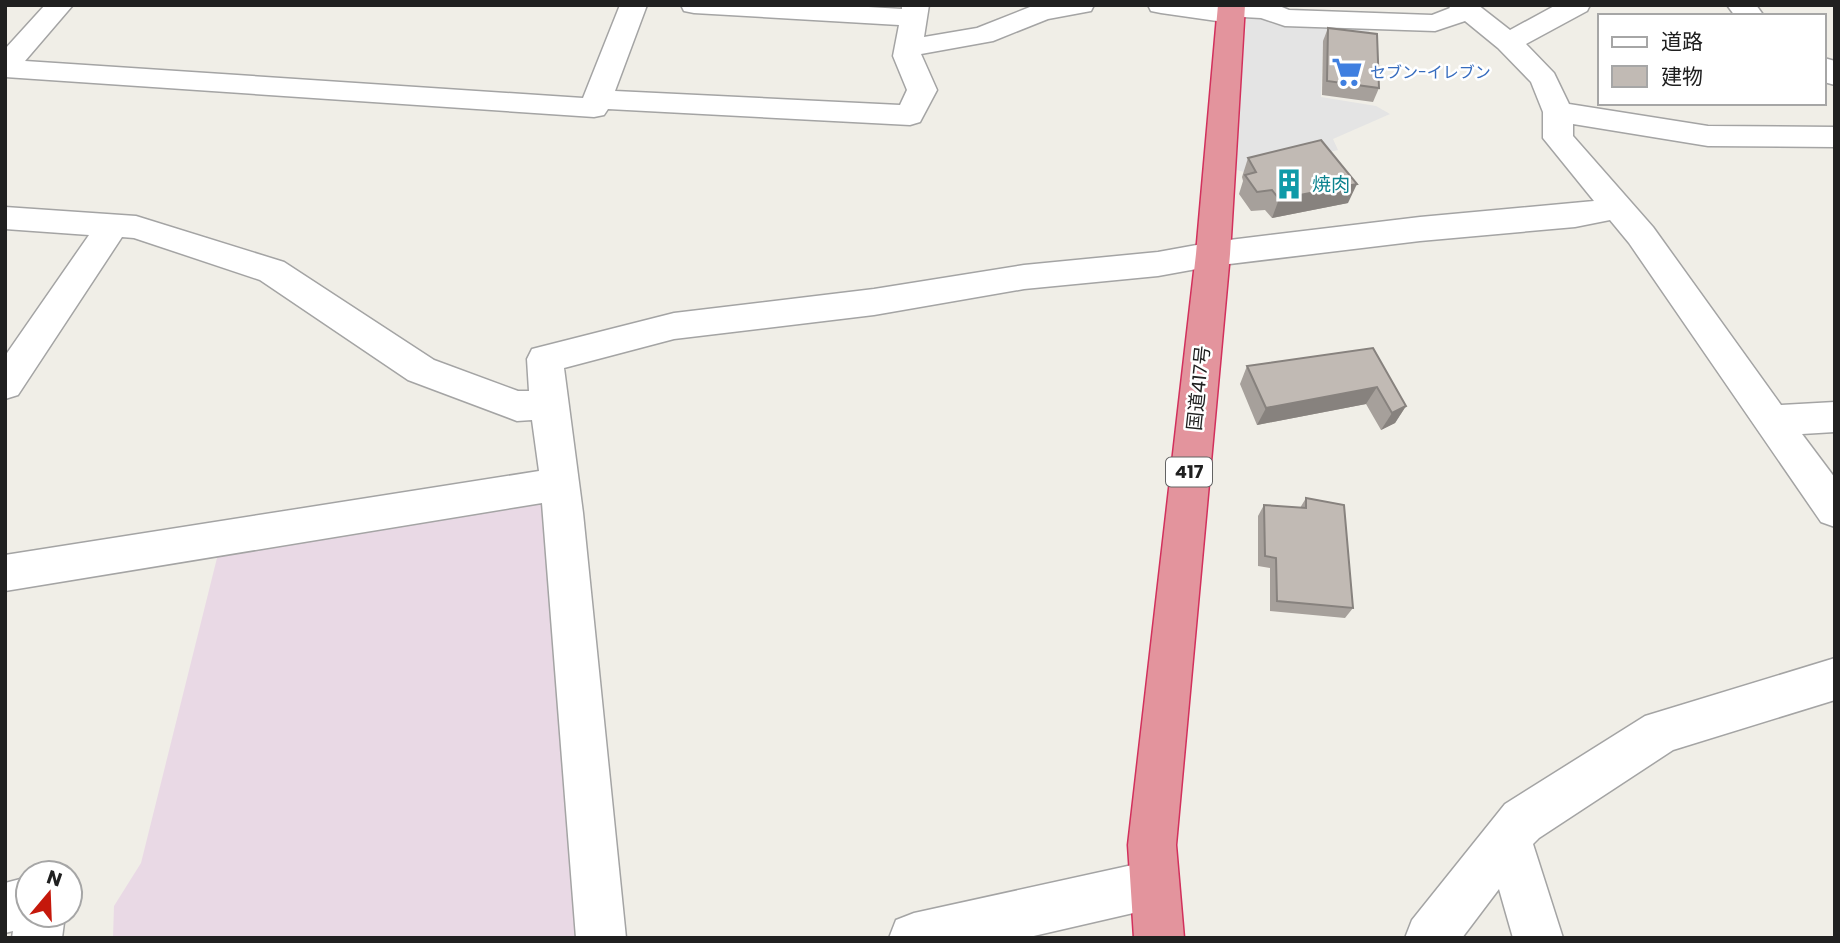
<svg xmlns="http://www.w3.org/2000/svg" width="1840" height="943" font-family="Poppins,'Noto Sans JP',sans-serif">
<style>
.industrial{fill:#e9d9e5}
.parking{fill:#e4e4e4}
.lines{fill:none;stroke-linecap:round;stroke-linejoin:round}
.minor-casing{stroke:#a4a4a4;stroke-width:3}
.highway-casing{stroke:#d2305c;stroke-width:3}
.minor{fill:#fff;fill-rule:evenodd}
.highway{fill:#e3949d;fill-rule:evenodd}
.wall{fill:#a6a09b}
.shaded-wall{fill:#87827e}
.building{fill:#c1bab4;stroke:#87827e;stroke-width:2}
.labels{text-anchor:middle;stroke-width:5;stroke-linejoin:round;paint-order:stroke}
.far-shop-label{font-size:16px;fill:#366cbe;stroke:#fff;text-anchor:start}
.shield{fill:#fff;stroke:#636363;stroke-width:2}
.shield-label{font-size:18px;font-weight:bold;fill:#202020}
.culture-label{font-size:19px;fill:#0d838f;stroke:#fff;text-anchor:start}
.street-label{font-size:19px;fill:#202020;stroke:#fff}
</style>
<rect width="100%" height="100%" fill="#f0eee7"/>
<path class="industrial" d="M 546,499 L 583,938 L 113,938 L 114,906 L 141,863 L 219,550 Z"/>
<path class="parking" d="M 1247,12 L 1367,25 L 1372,39 L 1323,42 L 1321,97 L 1376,106 L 1390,114 L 1333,139 L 1338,150 L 1244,172 L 1234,169 Z"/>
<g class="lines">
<g class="minor-casing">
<g id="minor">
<path d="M 45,5 L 73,5 L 25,61 L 583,98 L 620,5 L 647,5 L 615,91 L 900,105 L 907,90 L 893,56 L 899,25 L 694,13 L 684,11 L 681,5 L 835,5 L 902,9 L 902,5 L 929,5 L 924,37 L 977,28 L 1035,5 L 1094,5 L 1091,11 L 1048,19 L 993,41 L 921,54 L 937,90 L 920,122 L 910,125 L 608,109 L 604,115 L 594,117 L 5,77 L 5,49 Z"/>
<path d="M 1148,5 L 1277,5 L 1289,10 L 1432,15 L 1450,8 L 1448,5 L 1478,5 L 1510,30 L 1556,5 L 1590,5 L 1587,11 L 1526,44 L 1554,73 L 1569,104 L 1708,126 L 1835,127 L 1835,147 L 1708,146 L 1573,124 L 1573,136 L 1653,227 L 1781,405 L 1835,402 L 1835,432 L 1802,434 L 1835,478 L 1835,527 L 1821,522 L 1629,243 L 1610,220 L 1575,227 L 1420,241 L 1213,266 L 1158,276 L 1024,289 L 874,315 L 674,339 L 564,368 L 583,513 L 626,938 L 576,938 L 542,503 L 5,591 L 5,555 L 539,471 L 532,420 L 517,421 L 408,380 L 260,280 L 134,238 L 122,237 L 18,395 L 5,399 L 5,356 L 89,235 L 5,229 L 5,207 L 136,216 L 284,262 L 434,360 L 518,391 L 529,391 L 527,359 L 532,349 L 674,313 L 874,289 L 1024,265 L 1158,252 L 1213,242 L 1420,217 L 1594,201 L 1543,138 L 1543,112 L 1531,82 L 1498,48 L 1465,21 L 1435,31 L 1285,26 L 1261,18 L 1243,17 L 1231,23 L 1161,13 L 1151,11 Z"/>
<path d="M 1727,5 L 1756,5 L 1764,16 L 1735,16 Z"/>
<path d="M 1824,58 L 1835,61 L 1835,85 L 1824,82 Z"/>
<path d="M 1835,658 L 1835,700 L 1673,750 L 1539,838 L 1533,844 L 1563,938 L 1513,938 L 1499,889 L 1462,938 L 1405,938 L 1412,920 L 1505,804 L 1645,716 Z"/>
<path d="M 1155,860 L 1172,867 L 1179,884 L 1172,901 L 1155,908 L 1025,938 L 889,938 L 896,920 L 914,913 Z"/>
<path d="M 28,877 L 28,915 L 65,915 L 62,938 L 12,938 L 13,931 L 5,933 L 5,883 Z"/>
</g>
</g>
<g class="highway-casing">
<path id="highway" d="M 1218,5 L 1245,5 L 1230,254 L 1176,845 L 1184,938 L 1134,938 L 1128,845 L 1196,254 Z"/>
</g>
<use href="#minor" class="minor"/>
<use href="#highway" class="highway"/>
</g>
<g class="wall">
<path d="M 1328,28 L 1379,88 L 1373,102 L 1322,95 L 1323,41 Z"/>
<path d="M 1248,158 L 1348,203 L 1272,218 L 1265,210 L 1251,211 L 1239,194 L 1243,181 L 1242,177 Z"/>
<path d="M 1373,348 L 1406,406 L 1395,423 L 1381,430 L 1366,404 L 1257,425 L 1240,384 L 1247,366 Z"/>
<path d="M 1306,498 L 1353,608 L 1345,618 L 1270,611 L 1270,568 L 1258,566 L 1258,516 L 1264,505 L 1300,508 Z"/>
</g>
<g class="shaded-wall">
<path d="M 1357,184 L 1348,203 L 1272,218 L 1279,199 Z"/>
<path d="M 1377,387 L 1366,404 L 1257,425 L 1266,408 Z"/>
<path d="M 1406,406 L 1395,423 L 1381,430 L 1392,413 Z"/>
</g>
<g class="building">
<path d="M 1328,28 L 1377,34 L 1379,88 L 1327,81 Z"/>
<path d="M 1321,140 L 1357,184 L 1279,199 L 1272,190 L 1257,192 L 1245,175 L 1256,172 L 1248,158 Z"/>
<path d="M 1373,348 L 1406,406 L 1392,413 L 1377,387 L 1266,408 L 1247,366 Z"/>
<path d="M 1306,498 L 1344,505 L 1353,608 L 1277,601 L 1276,558 L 1265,556 L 1264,505 L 1306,508 Z"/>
</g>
<defs>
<g id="supermarket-bare" transform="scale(2.415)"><path d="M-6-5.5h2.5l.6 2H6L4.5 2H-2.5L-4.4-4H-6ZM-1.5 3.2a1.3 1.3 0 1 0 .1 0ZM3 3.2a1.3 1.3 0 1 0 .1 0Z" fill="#3f7fe0" stroke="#fff" stroke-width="2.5" paint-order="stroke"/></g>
<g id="building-bare" transform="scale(2.415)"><path d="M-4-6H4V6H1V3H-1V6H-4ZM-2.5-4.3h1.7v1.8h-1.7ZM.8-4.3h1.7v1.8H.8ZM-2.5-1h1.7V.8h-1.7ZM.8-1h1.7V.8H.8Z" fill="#0f9aa8" stroke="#fff" stroke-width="2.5" paint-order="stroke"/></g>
</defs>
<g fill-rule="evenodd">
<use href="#supermarket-bare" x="1347" y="72"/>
<use href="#building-bare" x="1289" y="184"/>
</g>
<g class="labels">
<g class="far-shop-label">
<text x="1370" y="78">セブン-イレブン</text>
</g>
<rect class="shield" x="1166" y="457.5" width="46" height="29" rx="5"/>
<g class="shield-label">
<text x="1189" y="478">417</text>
</g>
<g class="culture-label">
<text x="1312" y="191">焼肉</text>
</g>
<g class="street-label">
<text transform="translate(1198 388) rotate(-84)" y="7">国道417号</text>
</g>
</g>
<rect width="1840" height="943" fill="none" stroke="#202020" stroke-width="14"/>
<rect x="1598" y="14" width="228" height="91" fill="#ffffff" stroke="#a6a6a6" stroke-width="2"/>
<rect x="1612" y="37" width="35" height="10" fill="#ffffff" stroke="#a6a6a6" stroke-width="2"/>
<text x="1661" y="49" font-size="21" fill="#202020">道路</text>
<rect x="1612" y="66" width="35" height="21" fill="#c1bab4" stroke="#a6a6a6" stroke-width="2"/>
<text x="1661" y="84" font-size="21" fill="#202020">建物</text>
<g transform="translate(49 894) rotate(19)"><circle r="33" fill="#ffffff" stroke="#a6a6a6" stroke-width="2"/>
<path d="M0-5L12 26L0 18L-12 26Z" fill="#c5180b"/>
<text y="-10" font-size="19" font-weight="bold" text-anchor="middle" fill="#202020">N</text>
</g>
</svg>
